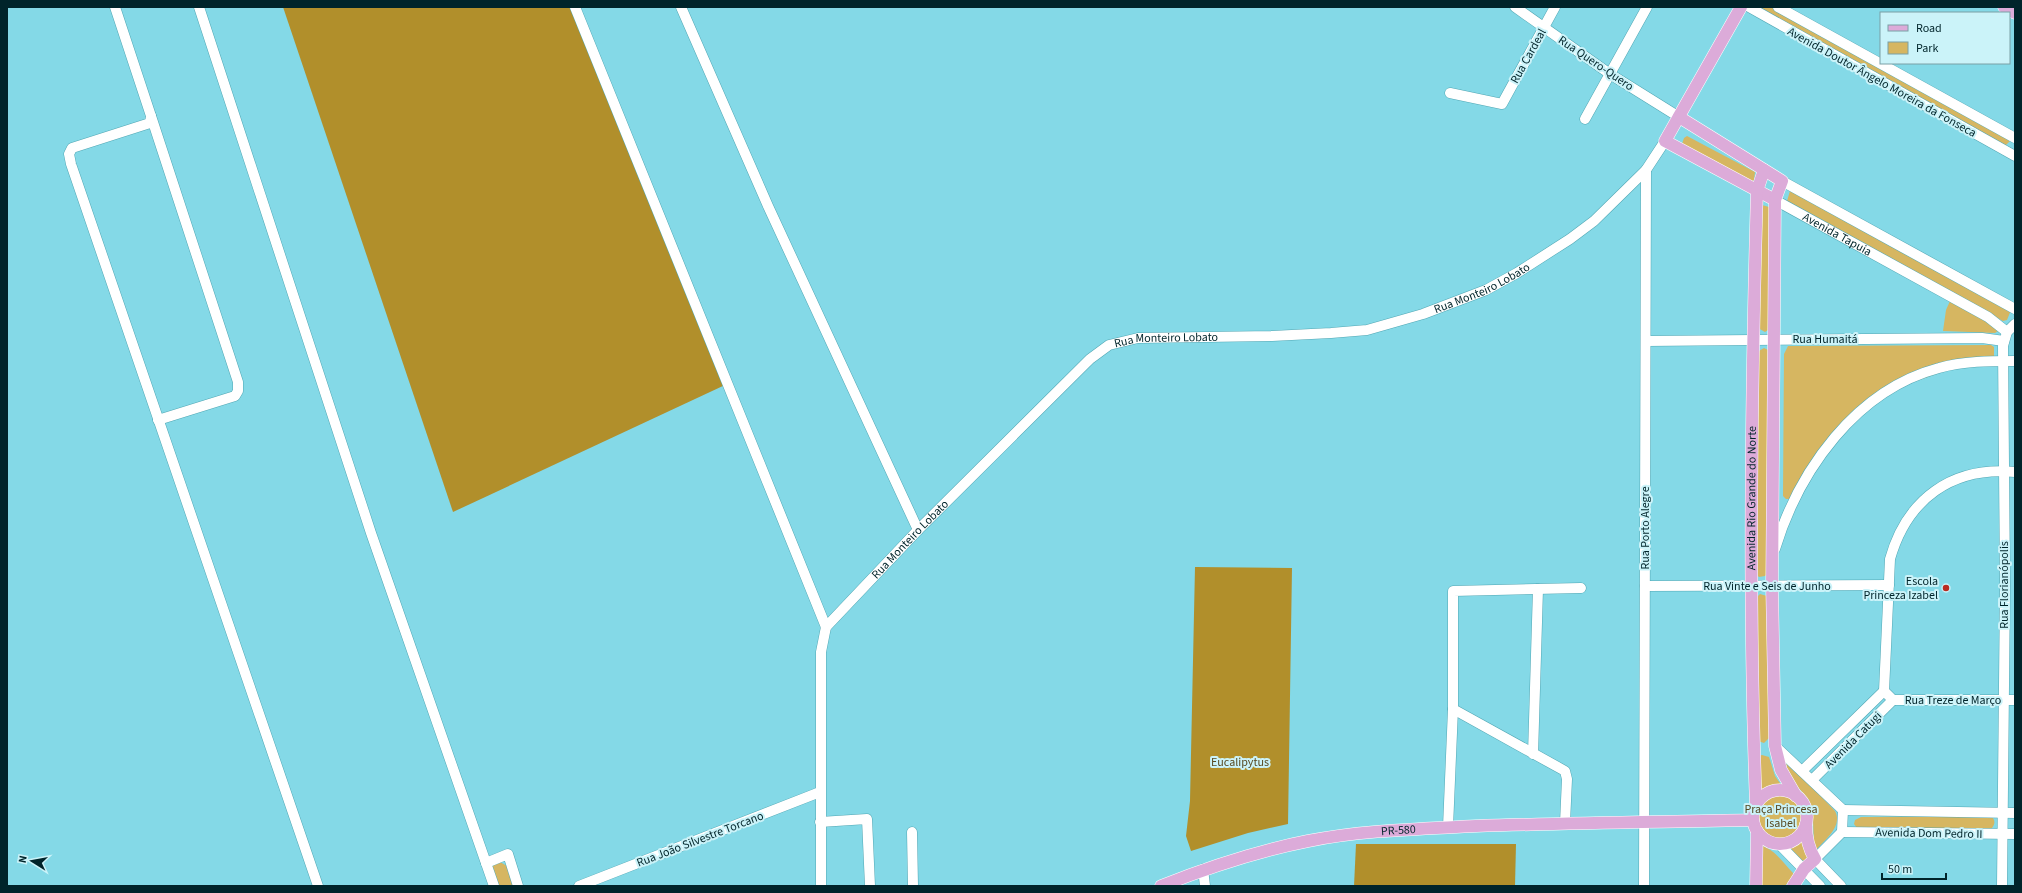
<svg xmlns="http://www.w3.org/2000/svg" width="2022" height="893" font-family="'Source Sans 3',sans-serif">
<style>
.green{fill:#d6b661}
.forest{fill:#b18f2b}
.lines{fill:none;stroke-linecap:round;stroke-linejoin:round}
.minor-casing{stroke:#51a7b4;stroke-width:11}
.major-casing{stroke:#fff;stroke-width:13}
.minor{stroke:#fff;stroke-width:10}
.major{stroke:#dcabd9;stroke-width:12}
.poi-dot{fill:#b92b21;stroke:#cbf3f9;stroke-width:1.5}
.labels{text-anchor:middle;stroke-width:4;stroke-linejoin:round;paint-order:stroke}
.street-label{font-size:12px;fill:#00242a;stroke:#cbf3f9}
.poi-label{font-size:12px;fill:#00242a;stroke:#cbf3f9;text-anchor:end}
.park-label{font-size:12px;fill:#594a22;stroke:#cbf3f9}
</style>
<rect width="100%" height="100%" fill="#84d9e7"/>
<g class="green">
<path d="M 1754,7 L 1771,7 L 2010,137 L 2010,141 L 2005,146 Z"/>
<path d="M 1687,136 L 1755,172 L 1754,180 L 1750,183 L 1682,144 L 1684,138 Z"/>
<path d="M 1790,191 L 2011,310 L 2007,320 L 2003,321 L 1787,201 Z"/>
<path d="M 1762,205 L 1769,207 L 1771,328 L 1765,332 L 1758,328 Z"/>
<path d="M 1950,301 L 1997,325 L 1998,331 L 1995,333 L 1943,331 L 1946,310 Z"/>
<path d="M 1991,345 L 1994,347 L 1994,357 L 1979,359 L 1871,397 L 1790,499 L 1786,499 L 1783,496 L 1784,354 L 1788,346 Z"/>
<path d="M 1764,348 L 1770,351 L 1768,573 L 1765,576 L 1759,577 L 1756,574 L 1757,352 Z"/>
<path d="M 1760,594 L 1767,596 L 1770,737 L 1764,743 L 1758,741 L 1756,598 Z"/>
<path d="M 1762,755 L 1769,757 L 1775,776 L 1782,786 L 1767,789 L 1758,793 L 1759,756 Z"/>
<path d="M 1784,758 L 1835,811 C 1843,826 1826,838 1817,849 L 1814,848 L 1813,819 L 1809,800 L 1790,778 Z"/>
<circle cx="1781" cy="816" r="23"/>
<path d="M 1991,816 C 1996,820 1995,825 1991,829 L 1857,828 L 1854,824 L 1855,820 L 1861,817 Z"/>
<path d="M 1803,839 L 1807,857 L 1806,860 L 1801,861 L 1789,848 L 1797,845 Z"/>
<path d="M 1760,845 C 1774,849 1783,862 1793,873 L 1793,876 L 1785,886 L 1759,886 Z"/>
<path d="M 500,862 L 507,866 L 513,886 L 498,886 L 492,869 L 493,865 Z"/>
</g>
<g class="forest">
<path d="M 283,7 L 574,7 L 725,385 L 453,512 Z"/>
<path d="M 1195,567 L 1292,568 L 1288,824 L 1248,833 L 1191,851 L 1186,836 L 1190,801 Z"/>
<path d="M 1356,844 L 1516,844 L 1515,886 L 1354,886 Z"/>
</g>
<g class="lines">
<g class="minor-casing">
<g id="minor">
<path d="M 115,7 L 151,116 L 150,123 L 72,148 L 69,154 L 71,164 L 318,886"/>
<path d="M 199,7 L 371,533 L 494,886"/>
<path d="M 575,7 L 826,627"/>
<path d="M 681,7 L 768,206 L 918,530"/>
<path d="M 1515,7 L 1610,74 L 1679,117"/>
<path d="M 1749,7 L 2015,156"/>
<path d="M 1778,7 L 2015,138"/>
<path d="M 1450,93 L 1502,104 L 1555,7"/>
<path d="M 151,116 L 238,382 L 238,391 L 235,396 L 158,420"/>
<path d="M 1585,119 L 1647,7"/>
<path d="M 1782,181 L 2015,309"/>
<path id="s1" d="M 1775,200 L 1988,317 L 2007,332"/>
<path d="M 1646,341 L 1982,338 L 2004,341"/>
<path d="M 2015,472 C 1952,466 1907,499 1890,559 L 1884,691 L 1893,700 L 2015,700"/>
<path d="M 1775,549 C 1799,470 1856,390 1939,368 C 1963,361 1990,361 2015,361"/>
<path d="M 1645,586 L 1889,585"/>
<path d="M 1453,709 L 1565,771 L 1567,779 L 1565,823"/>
<path d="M 1775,746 L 1843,810"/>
<path d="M 1533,754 L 1538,589"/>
<path d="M 1802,771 L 1884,691"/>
<path d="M 1812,780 L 1893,700"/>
<path d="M 1843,810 L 2015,813"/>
<path d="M 820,822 L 867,819 L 870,886"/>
<path d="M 1448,827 L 1453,709 L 1453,591 L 1581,588"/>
<path d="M 912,832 L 913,886"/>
<path d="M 1842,832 L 2015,834"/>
<path d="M 1842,832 L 1843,810"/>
<path d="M 1779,844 L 1820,886"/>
<path d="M 486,863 L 508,854 L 518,886"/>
<path d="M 1203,869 L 1205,886"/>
<path d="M 579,886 L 820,792"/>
<path id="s2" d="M 821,886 L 821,652 L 826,627 L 918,530 L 1090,359 L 1109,345 L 1138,338 L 1272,336 L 1331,333 L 1367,330 L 1423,314 L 1486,290 L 1517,273 L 1570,239 L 1594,221 L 1646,170 L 1665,141"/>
<path d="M 1644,886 L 1646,170"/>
<path d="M 1841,886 L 1815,859 L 1842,832"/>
<path d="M 2002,886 L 2005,585 L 2003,346 L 2007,332 L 2015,324"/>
</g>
</g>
<g class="major-casing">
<g id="major">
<path d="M 1741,7 L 1665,141 L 1775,200"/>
<path d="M 2004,7 L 2015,13"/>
<path d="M 1679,117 L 1782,181 L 1775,200 L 1772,586 L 1775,746 L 1781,770 L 1796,796"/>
<circle cx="1780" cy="817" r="27"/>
<path id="s3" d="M 1756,805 C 1748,601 1751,395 1757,191 L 1764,170"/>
<path id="s4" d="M 1161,886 C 1209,867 1257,851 1308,841 C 1362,830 1420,829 1476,826 C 1568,823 1660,822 1753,820"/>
<path d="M 1756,886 L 1757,831"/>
<path d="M 1793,886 L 1804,869 L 1815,859 C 1808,848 1806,838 1806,824"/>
</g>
</g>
<use href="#minor" class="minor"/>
<use href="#major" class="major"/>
</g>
<circle class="poi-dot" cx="1946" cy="588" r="4"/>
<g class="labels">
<g class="street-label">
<text transform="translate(1528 56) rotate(-61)" y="4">Rua Cardeal</text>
<text transform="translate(1596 63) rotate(34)" y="4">Rua Quero-Quero</text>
<text transform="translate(1882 82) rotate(29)" y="4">Avenida Doutor Ângelo Moreira da Fonseca</text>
<text dy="4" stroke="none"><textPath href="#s1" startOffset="71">Avenida Tapuia</textPath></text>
<text dy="4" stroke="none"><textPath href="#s2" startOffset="1041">Rua Monteiro Lobato</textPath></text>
<text x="1825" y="343">Rua Humaitá</text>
<text dy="4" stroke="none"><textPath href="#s2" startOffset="717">Rua Monteiro Lobato</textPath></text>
<text dy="4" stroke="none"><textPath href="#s3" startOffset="307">Avenida Rio Grande do Norte</textPath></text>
<text transform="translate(1645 528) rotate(-90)" y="4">Rua Porto Alegre</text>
<text dy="4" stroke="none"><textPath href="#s2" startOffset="381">Rua Monteiro Lobato</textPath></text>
<text transform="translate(2004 585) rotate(-90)" y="4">Rua Florianópolis</text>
<text x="1767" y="590">Rua Vinte e Seis de Junho</text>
<text x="1953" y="704">Rua Treze de Março</text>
<text transform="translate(1853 740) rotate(-45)" y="4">Avenida Catugi</text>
<text dy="4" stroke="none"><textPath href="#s4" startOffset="245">PR-580</textPath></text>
<text transform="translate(1929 833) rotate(1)" y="4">Avenida Dom Pedro II</text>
<text transform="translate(700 839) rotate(-21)" y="4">Rua João Silvestre Torcano</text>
</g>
<g class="poi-label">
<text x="1938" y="585">Escola<tspan x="1938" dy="14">Princeza Izabel</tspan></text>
</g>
<g class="park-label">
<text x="1240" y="766">Eucalipytus</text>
<text x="1781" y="813">Praça Princesa<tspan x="1781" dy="14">Isabel</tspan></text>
</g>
</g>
<rect width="2022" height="893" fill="none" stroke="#00242a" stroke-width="16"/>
<rect x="1880" y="12" width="130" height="52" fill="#cbf3f9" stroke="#7aa0a6"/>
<rect x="1888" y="25" width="20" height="6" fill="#dcabd9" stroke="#7aa0a6"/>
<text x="1916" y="32" font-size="12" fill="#00242a">Road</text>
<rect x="1888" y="42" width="20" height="12" fill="#d6b661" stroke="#7aa0a6"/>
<text x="1916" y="52" font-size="12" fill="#00242a">Park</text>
<g transform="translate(32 861) rotate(281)" stroke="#cbf3f9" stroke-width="3" paint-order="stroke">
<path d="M0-3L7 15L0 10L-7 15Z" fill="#00242a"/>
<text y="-6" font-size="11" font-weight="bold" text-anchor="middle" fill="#00242a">N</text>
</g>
<path d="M1882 873v6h64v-6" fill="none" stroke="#00242a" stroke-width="2"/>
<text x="1888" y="873" font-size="12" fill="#00242a" stroke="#cbf3f9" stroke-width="3" paint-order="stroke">50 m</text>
</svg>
